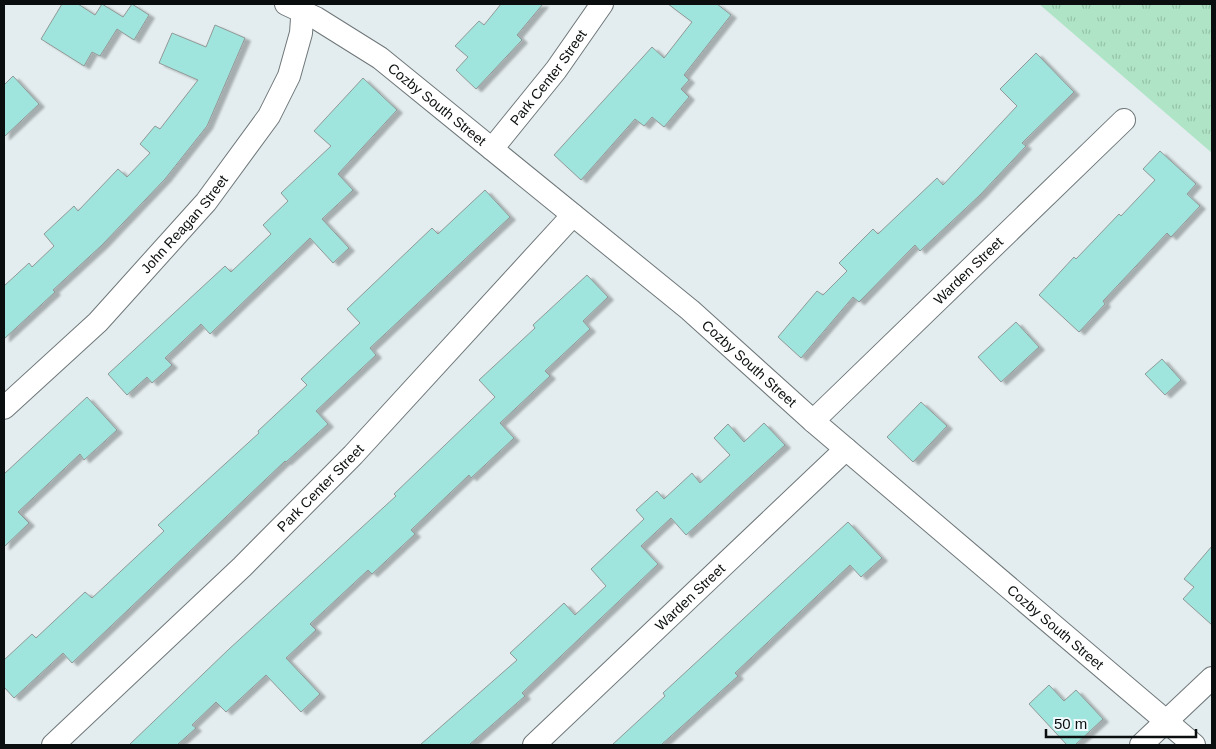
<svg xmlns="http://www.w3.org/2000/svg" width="1216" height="749" font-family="Arial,sans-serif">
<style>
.grass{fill:url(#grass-tufts)}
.building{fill:#9fe5dd;stroke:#909997;filter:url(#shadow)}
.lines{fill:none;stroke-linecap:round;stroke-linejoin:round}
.street-casing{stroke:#6f7779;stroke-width:24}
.street{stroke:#fff;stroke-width:22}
.labels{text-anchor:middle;stroke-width:4;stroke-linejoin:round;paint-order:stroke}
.street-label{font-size:14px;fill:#0b0e0e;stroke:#f0f9fb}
</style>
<defs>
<pattern id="grass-tufts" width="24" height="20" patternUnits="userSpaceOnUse" patternTransform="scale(1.25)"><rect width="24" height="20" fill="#afe5c6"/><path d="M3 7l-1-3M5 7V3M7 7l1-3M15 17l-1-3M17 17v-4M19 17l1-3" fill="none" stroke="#95c3a9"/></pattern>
<filter id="shadow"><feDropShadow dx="5.5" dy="3" stdDeviation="1" flood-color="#0004"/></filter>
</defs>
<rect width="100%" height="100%" fill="#e3ecee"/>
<path class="grass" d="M 1039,4 L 1212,4 L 1212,153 Z"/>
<g class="building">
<path d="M 62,4 L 78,4 L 95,15 L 102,4 L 123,17 L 132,4 L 149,15 L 134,40 L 117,29 L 100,56 L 92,52 L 84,66 L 41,39 Z"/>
<path d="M 501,4 L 543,4 L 517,35 L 522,40 L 476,89 L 456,70 L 468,57 L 455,46 L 479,21 L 484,25 Z"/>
<path d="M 668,4 L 717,4 L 731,15 L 684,75 L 689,80 L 681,89 L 689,97 L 664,127 L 652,117 L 644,126 L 635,119 L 581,180 L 554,155 L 652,47 L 664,58 L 692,22 Z"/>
<path d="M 215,25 L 245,38 L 207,126 L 165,179 L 102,245 L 53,290 L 55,292 L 4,339 L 4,286 L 29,263 L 32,267 L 54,246 L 44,234 L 74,206 L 78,211 L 118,169 L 127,177 L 150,153 L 140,144 L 155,126 L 160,129 L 198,80 L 159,63 L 172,33 L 206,47 Z"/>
<path d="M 1036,53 L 1074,92 L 1022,143 L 1026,146 L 980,195 L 920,251 L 915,245 L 859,302 L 853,297 L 801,358 L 778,337 L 817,291 L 823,295 L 847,271 L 839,263 L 873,229 L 878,234 L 937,178 L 943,185 L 1017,106 L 1000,89 Z"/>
<path d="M 13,76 L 39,104 L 4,137 L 4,85 Z"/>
<path d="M 363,78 L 397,110 L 338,174 L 353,190 L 322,219 L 349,248 L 333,263 L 310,238 L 210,334 L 201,324 L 165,358 L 172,365 L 152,383 L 147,377 L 127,395 L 108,374 L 225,266 L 231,272 L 271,234 L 263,225 L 288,201 L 281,193 L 331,146 L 314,131 Z"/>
<path d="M 1160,151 L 1196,184 L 1187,194 L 1200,206 L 1171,237 L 1167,233 L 1103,301 L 1105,304 L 1079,332 L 1039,295 L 1074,257 L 1076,259 L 1119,214 L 1121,216 L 1155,180 L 1143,169 Z"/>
<path d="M 485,190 L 510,217 L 370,348 L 376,355 L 316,411 L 328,424 L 286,462 L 285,461 L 72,663 L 63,653 L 14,698 L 4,687 L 4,660 L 32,634 L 36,638 L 85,592 L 92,598 L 164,531 L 158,525 L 259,433 L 258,431 L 307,385 L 301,379 L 360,323 L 347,309 L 432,228 L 438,234 Z"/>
<path d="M 587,275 L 608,297 L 583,321 L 590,329 L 545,371 L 550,376 L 500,423 L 514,438 L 471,478 L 469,475 L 411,530 L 415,534 L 372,574 L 368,570 L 310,624 L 316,630 L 286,658 L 320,694 L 301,712 L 266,675 L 226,712 L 216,702 L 192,725 L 196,728 L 177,745 L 129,745 L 228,650 L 396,496 L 394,494 L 495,397 L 479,380 L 535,328 L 533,325 Z"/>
<path d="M 1016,322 L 1039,347 L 1001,382 L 978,357 Z"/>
<path d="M 1162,359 L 1181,380 L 1165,395 L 1145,374 Z"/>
<path d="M 87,397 L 117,430 L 84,460 L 80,454 L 18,512 L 29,523 L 4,547 L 4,474 Z"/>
<path d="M 921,402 L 947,426 L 913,462 L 887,437 Z"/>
<path d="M 764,423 L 785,445 L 686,535 L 671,518 L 641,546 L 658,564 L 522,693 L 525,696 L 469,745 L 420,745 L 517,660 L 510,653 L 564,603 L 575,615 L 606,586 L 591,569 L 644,519 L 636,510 L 657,491 L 664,499 L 692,473 L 700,483 L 730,455 L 714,438 L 728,424 L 744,442 Z"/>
<path d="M 848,522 L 882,558 L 861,577 L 850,565 L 735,673 L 738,676 L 661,745 L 612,745 L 665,696 L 663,693 Z"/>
<path d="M 1212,546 L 1212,625 L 1183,599 L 1194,587 L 1184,579 Z"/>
<path d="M 1049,685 L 1064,701 L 1076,690 L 1103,719 L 1075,745 L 1067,745 L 1029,704 Z"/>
</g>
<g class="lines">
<g class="street-casing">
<g id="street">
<path id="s1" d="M 286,4 L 316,18 L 380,58 L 690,310 L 813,421 L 1194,745"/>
<path id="s2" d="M 492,149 L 556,70 L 602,4"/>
<path id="s3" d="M 4,408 L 98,322 L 206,202 L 269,116 L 289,76 L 301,33 L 303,4"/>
<path id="s4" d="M 813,421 L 1124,120"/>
<path id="s5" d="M 53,745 L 242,567 L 353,455 L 573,215"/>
<path id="s6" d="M 534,745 L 846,449"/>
<path d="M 1141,745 L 1212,678"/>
</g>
</g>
<use href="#street" class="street"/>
</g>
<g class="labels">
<g class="street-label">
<text dy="5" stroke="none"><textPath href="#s2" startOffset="91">Park Center Street</textPath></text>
<text dy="5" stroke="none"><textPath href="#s1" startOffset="182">Cozby South Street</textPath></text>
<text dy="5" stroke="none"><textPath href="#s3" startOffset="258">John Reagan Street</textPath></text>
<text dy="5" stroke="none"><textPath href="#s4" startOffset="216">Warden Street</textPath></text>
<text dy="5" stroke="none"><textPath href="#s1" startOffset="588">Cozby South Street</textPath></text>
<text dy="5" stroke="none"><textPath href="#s5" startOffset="371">Park Center Street</textPath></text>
<text dy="5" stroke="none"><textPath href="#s6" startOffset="215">Warden Street</textPath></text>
<text dy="5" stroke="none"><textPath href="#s1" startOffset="992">Cozby South Street</textPath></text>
</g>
</g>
<rect width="1216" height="749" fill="none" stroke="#0b0e0e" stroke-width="10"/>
<path d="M1046 729v8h150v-8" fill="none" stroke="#0b0e0e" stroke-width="2.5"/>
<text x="1054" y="729" font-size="15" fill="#0b0e0e" stroke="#f0f9fb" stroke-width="4" paint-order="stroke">50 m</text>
</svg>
